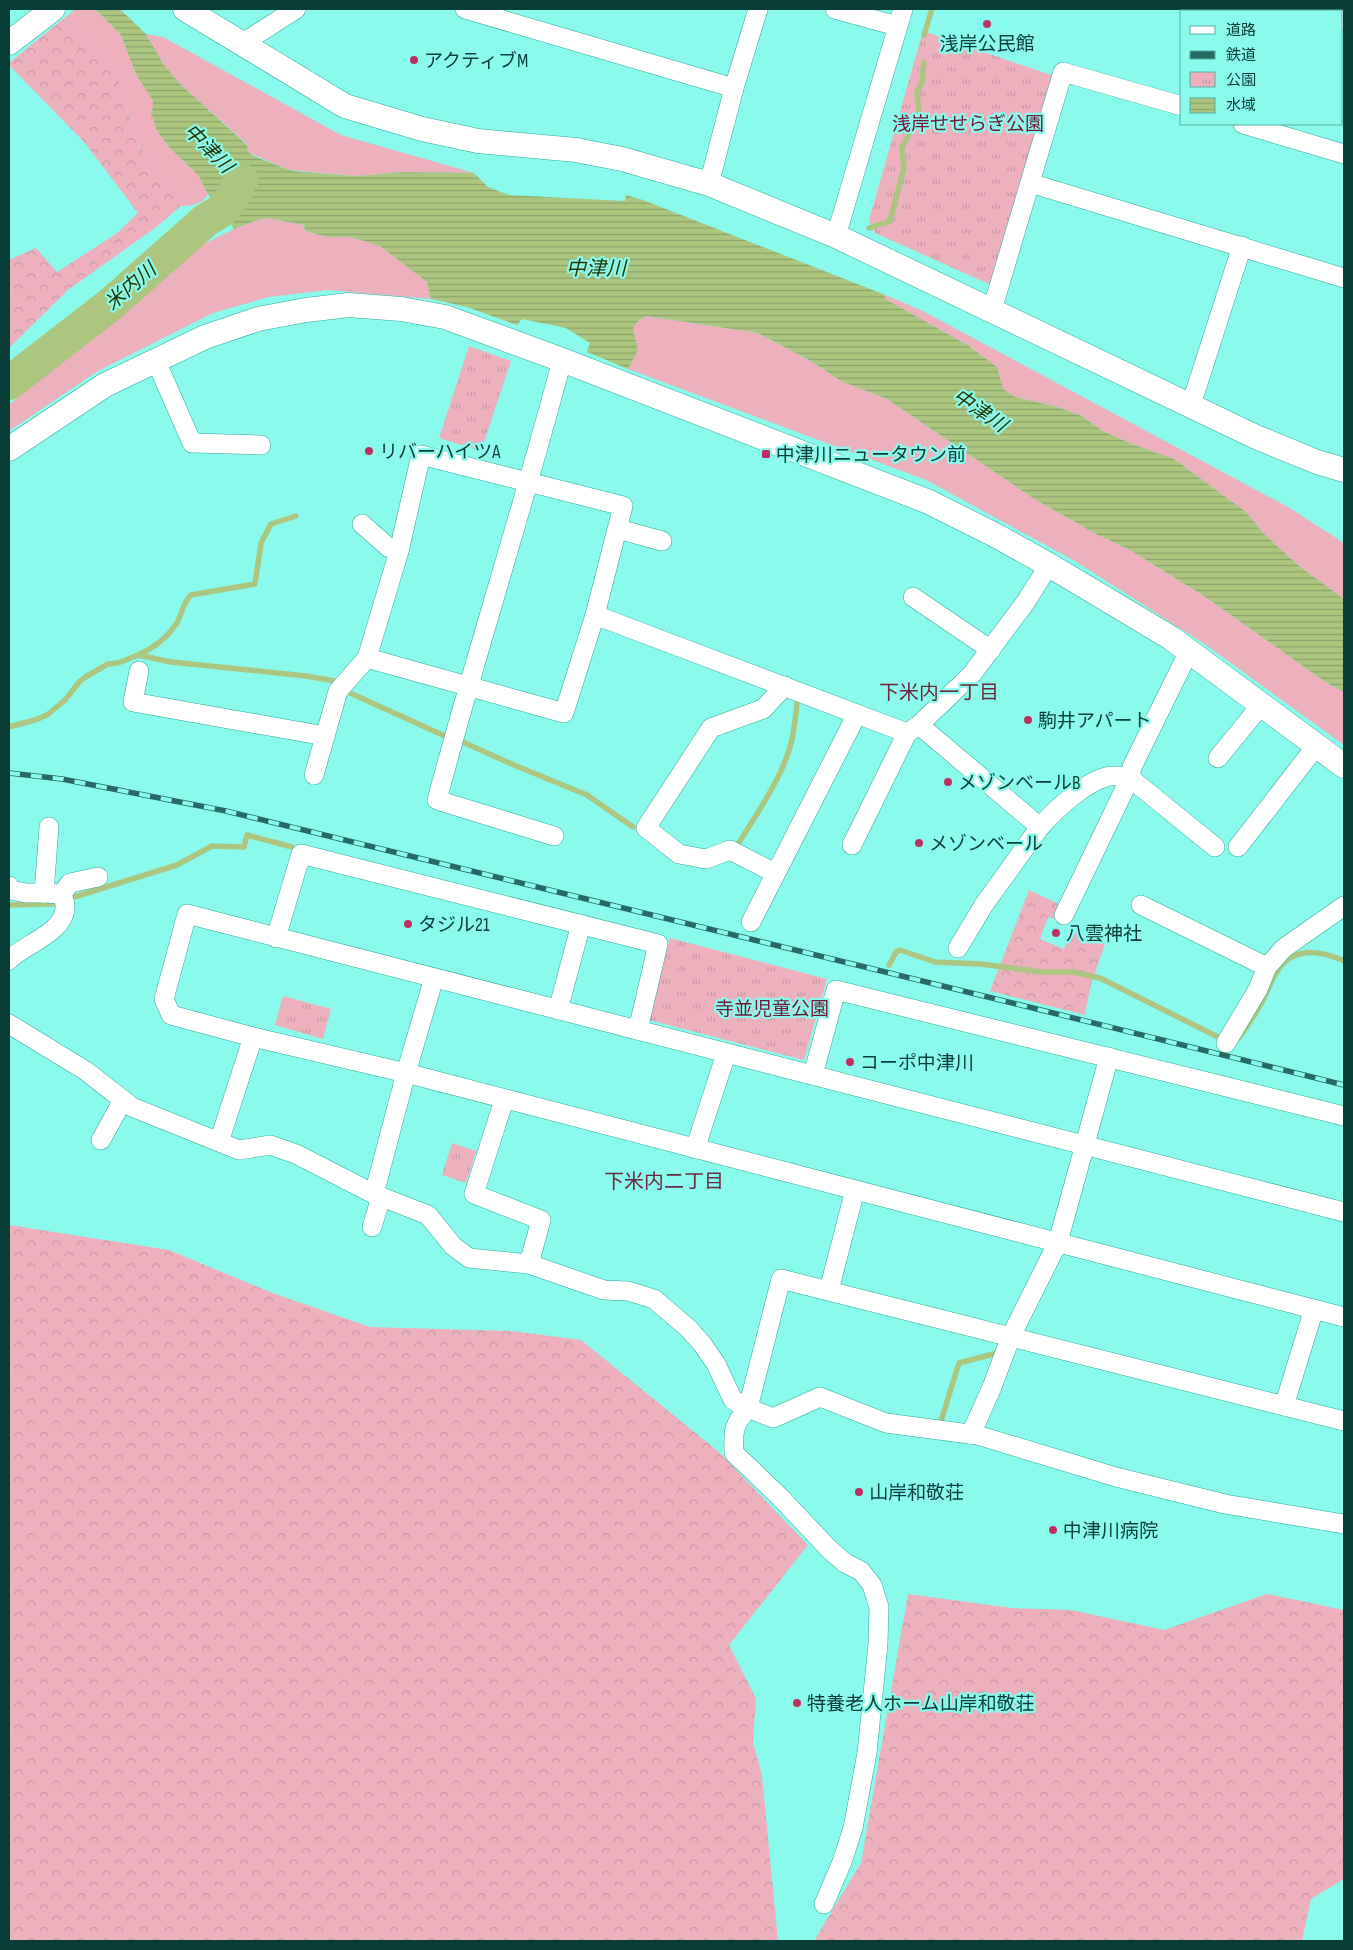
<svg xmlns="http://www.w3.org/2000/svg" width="1353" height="1950" font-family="'Sofia Sans Condensed','Noto Sans JP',sans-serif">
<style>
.green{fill:#edb0bd}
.forest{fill:url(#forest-crowns)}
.park{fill:url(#park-tufts)}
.water{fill:url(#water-rules)}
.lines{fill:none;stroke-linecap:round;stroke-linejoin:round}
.stream{stroke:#acc680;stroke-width:5.5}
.river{stroke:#acc680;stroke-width:34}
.minor-casing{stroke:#2da89b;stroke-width:20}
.tertiary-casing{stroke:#2da89b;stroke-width:25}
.minor{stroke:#fff;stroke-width:19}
.tertiary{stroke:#fff;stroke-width:24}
.rail-casing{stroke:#286a63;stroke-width:5.5}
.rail{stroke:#8afaec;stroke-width:4;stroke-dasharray:11;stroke-linecap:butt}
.poi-dot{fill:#bb2e5f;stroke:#8afaec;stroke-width:2}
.labels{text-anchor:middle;stroke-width:4.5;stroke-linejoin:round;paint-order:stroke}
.poi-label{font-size:19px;fill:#093d38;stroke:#8afaec;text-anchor:start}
.park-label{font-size:19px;fill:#721637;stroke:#8afaec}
.water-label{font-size:20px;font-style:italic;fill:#263500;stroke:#8afaec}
.neighbourhood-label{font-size:20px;fill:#6c273b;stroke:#8afaec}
</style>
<defs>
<pattern id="forest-crowns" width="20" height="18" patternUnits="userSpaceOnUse" patternTransform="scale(1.25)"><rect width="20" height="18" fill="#edb0bd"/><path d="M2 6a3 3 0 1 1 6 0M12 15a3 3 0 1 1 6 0" fill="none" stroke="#ca98a3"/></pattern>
<pattern id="park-tufts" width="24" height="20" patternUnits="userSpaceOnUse" patternTransform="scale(1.25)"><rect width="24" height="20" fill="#edb0bd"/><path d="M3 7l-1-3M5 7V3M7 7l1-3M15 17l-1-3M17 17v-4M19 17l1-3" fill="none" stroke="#ca98a3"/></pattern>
<pattern id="water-rules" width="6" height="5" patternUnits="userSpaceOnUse" patternTransform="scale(1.25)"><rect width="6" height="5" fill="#acc680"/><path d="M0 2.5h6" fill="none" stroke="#8aa26a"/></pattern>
</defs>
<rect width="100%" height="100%" fill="#8afaec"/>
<g class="green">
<path d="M 76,9 L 95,9 L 121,35 L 136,74 L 153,101 L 157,129 L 170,148 L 198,175 L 208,194 C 202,204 192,206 181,206 L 137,142 L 117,74 L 63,19 Z"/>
<path d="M 146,34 L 163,37 L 341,135 L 474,173 L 403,172 L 356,176 L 289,170 L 248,152 L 247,144 L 179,83 L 164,65 Z"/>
<path d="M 268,218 L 304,225 L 305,231 L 327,237 L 351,237 L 380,246 L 427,282 L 431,299 L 327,290 L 269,297 L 213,313 L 98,371 L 9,431 L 10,404 L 85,342 L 120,318 L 181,264 L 192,250 L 234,229 L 260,219 Z"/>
<path d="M 883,294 L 921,310 L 1288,507 L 1344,543 L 1344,599 L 1299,566 L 1264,534 L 1246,512 L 1174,459 L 1132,444 L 1103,431 L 1082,416 L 1058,407 L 1015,397 L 1003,389 L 997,367 L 969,346 L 887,300 Z"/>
<path d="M 646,316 L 758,333 L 811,361 L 841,381 L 887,399 L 1033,498 L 1096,534 L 1130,550 L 1207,598 L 1324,681 L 1344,692 L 1344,745 L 1206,645 L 1075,561 L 926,480 L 628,369 L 638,350 L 633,328 L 637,322 Z"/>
</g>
<g class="forest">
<path d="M 63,19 L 117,74 L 137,142 L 181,206 L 155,228 L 68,290 L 9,348 L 9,260 L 36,248 L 57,272 L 116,234 L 138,213 L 85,143 L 9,65 L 9,63 Z"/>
<path d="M 1029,890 L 1061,905 L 1055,919 L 1048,917 L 1040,939 L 1064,949 L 1071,931 L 1105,944 L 1091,984 L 1085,1015 L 990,991 Z"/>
<path d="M 9,1225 L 169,1250 L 270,1292 L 370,1327 L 512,1331 L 581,1340 L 719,1452 L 808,1545 L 729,1645 L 756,1699 L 753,1742 L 762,1776 L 778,1941 L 9,1941 Z"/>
<path d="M 908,1594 L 1012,1608 L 1071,1610 L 1164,1630 L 1267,1594 L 1344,1610 L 1344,1879 L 1311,1899 L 1302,1941 L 814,1941 L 861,1863 Z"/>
</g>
<g class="park">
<path d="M 923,31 L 1054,76 L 991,285 L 875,233 L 869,220 Z"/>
<path d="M 469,346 L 511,361 L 481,451 L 439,438 Z"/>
<path d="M 670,938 L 827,979 L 804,1060 L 649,1020 Z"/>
<path d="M 283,996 L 331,1009 L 323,1039 L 275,1025 Z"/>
<path d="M 452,1143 L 476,1151 L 466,1183 L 442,1175 Z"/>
</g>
<path class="water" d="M 95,9 L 119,9 L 122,11 L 146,34 L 164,65 L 179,83 L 247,145 L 248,152 L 256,157 L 292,171 L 356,176 L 403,172 L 474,173 L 488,187 L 509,195 L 625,201 L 626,195 L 643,200 L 883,294 L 887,300 L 969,346 L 997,367 L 1003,389 L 1015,397 L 1058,407 L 1082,416 L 1103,431 L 1132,444 L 1174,459 L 1246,512 L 1264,534 L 1299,566 L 1344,599 L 1344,692 L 1324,681 L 1207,598 L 1130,550 L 1096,534 L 1033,498 L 887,399 L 841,381 L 811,361 L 758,333 L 646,316 L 637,322 L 633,328 L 638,350 L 628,369 L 587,352 L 590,343 L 566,328 L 522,319 L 517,325 L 467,307 L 431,299 L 427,282 L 380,246 L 351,237 L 327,237 L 305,231 L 304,225 L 268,218 L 260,219 L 234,229 L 208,194 L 198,175 L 170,148 L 156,129 L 154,120 L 151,115 L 153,106 L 153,101 L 136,74 L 121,35 Z"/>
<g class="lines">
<g class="stream">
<path d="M 924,35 L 932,9"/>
<path d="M 869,228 L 890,221 L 904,168 L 902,148 L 919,112 L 917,93 L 922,81 L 924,63"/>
<path d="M 138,655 C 154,648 167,638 177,623 C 182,613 183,603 191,595 L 255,584 L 261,543 L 271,524 L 296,516"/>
<path d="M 350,693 L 445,736"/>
<path d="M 9,727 L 38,719 L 47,715 L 65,700 L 80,681 L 87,676 L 108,664 L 118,663 L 138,655 L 171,662 L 306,676 L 335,681"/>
<path d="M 463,742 L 514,765 L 587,795 L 633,827"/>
<path d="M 738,844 C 758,812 787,771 793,734 C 795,723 796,713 797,703"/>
<path d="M 68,899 L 177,865 L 212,846 L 244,847 L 247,835 L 292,847"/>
<path d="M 9,905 L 53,904"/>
<path d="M 889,965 L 896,952 L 900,950 L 935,962 L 981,964 L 1042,972 L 1073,972 L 1100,978 L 1220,1038"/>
<path d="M 1238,1039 C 1247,1027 1256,1014 1263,1000 C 1268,991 1271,981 1276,973 C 1292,946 1320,950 1344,961"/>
<path d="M 941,1421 L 959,1363 L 997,1353"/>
</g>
<path class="river" d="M 9,383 L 111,304 L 206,220 L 221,211 L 230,201 L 241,180"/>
<g class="minor-casing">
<g id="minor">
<path d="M 465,9 L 734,88"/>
<path d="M 835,9 L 897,26"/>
<path d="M 243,43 L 296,9"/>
<path d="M 1243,124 L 1344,154"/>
<path d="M 1030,183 L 1344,278"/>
<path d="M 709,184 L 734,88 L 758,9"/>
<path d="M 836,236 L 903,9"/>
<path d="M 992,310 L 1063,72 L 1182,106"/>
<path d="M 156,361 L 192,443 L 261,445"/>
<path d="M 1191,405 L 1242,246"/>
<path d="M 362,524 L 388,547 L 399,551"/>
<path d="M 618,529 L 662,541"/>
<path d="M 913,597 L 991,650"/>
<path d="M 595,615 L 907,733"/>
<path d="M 139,671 L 133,702 L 325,736"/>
<path d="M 919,725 L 1040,827 C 1056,809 1084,783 1106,777 C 1114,774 1122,777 1130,778 L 1215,847"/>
<path d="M 1218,758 L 1262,704"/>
<path d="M 314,775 L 338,691 L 367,658 L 399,551 L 421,455 L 623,506 L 595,615 L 564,713 L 367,658"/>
<path d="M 49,827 L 44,893 L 62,894"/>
<path d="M 554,836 L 437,800 C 476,653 523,508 562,360"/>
<path d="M 852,845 L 907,733 L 919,725 L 972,674 L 1025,603 L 1049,565"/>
<path d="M 1238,847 L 1317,745"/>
<path d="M 775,873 L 730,850 L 706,859 L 679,854 L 646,828 L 711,728 L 763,709 L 785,686"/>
<path d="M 9,886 L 11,890 L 26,893 L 44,893"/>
<path d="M 1141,905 L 1267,967"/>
<path d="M 1064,915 L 1130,778 L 1132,767 L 1189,651"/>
<path d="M 751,922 L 857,714"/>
<path d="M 276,938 L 301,854 L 658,944 L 638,1030"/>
<path d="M 958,948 L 983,906 L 1040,827"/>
<path d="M 9,960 C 25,944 63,933 65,909 C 66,905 63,898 62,894 L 70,883 L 98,877"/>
<path d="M 558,1010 L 581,924"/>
<path d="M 9,1024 L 86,1071 L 132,1107 L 239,1150 L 270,1145 L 296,1154 L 374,1194 L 428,1215 L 453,1246 L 469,1258 L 529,1264 L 604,1290 L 628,1291 L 654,1299 L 689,1329 L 703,1345 L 716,1364 L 733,1400 L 748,1408 L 773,1418 L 820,1397 L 886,1423 L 977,1435 L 1116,1477 L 1225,1504 L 1344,1524"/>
<path d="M 1226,1043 L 1258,989 L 1267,967 L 1276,957 L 1284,948 L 1344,906"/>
<path d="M 813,1075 L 836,990 L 1344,1116"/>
<path d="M 504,1100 L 474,1194 L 541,1220 L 529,1264"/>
<path d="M 101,1140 L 123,1100"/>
<path d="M 219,1142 L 253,1037"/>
<path d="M 695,1149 L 726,1054"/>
<path d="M 374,1194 L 406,1073 L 434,978"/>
<path d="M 1344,1212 L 187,914 L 164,999 L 171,1015 L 253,1037 L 406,1073 L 1344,1317"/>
<path d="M 372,1227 L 381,1197"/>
<path d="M 829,1290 L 855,1190"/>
<path d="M 1284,1406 L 1314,1309"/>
<path d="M 971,1434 L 992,1387 L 1011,1336 L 1058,1242 L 1109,1057"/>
<path d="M 824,1904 L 842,1862 L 853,1828 L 867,1753 L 878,1644 L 879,1607 L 872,1585 L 861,1571 L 845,1563 L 829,1549 L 780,1497 L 734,1453 C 733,1432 733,1425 748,1408 L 781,1279 L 1344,1421"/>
</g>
</g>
<g class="tertiary-casing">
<g id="tertiary">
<path d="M 185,9 L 345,106 L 422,129 L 478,141 L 576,150 L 622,159 L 709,184 L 836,236 L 1256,437 L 1317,462 L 1344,470"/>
<path d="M 1312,9 L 1321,11"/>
<path d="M 1342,17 L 1344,18"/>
<path d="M 9,43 L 53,9"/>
<path d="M 9,449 L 105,385 L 205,337 L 258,319 L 306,310 L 349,305 L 401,309 L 445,317 L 562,360 L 929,502 L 993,534 L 1049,565 L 1171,638 L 1344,766"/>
</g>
</g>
<use href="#minor" class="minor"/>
<use href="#tertiary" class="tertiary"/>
<g class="rail-casing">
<path id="rail" d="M 9,773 L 62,779 L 226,811 L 1037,1009 L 1344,1085"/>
</g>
<use href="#rail" class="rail"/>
</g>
<g class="poi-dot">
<circle cx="987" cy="24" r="5"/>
<circle cx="414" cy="60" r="5"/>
<circle cx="369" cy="451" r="5"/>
<rect x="761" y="449" width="10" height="10" rx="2.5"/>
<circle cx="1028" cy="720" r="5"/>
<circle cx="948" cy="782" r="5"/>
<circle cx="919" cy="843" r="5"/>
<circle cx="408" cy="924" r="5"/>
<circle cx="1056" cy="933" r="5"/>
<circle cx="850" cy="1062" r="5"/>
<circle cx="859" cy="1492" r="5"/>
<circle cx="1053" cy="1530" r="5"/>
<circle cx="797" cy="1703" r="5"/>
</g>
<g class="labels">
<g class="poi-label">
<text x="987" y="50" text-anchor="middle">浅岸公民館</text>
<text x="424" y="67">アクティブM</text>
<text x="379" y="458">リバーハイツA</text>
<text x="776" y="461">中津川ニュータウン前</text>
<text x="1038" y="727">駒井アパート</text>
<text x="958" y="789">メゾンベールB</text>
<text x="929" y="850">メゾンベール</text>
<text x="418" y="931">タジル21</text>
<text x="1066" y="940">八雲神社</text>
<text x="860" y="1069">コーポ中津川</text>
<text x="869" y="1499">山岸和敬荘</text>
<text x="1063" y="1537">中津川病院</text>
<text x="807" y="1710">特養老人ホーム山岸和敬荘</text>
</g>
<g class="park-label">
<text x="968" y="130">浅岸せせらぎ公園</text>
<text x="772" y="1015">寺並児童公園</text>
</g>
<g class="water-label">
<text transform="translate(209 148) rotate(45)" y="7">中津川</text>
<text x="596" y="275">中津川</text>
<text transform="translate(130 286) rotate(-41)" y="7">米内川</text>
<text transform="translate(980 410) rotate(34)" y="7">中津川</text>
</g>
<g class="neighbourhood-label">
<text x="939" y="699">下米内一丁目</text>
<text x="664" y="1188">下米内二丁目</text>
</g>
</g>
<rect width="1353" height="1950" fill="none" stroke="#093d38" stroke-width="20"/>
<rect x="1180" y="10" width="162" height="115" fill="#8afaec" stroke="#56aea4"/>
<rect x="1190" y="26" width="25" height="8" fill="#ffffff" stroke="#56aea4"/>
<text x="1226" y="35" font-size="15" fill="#093d38">道路</text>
<rect x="1190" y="51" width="25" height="8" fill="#286a63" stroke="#56aea4"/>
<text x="1226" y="60" font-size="15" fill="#093d38">鉄道</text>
<rect x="1190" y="72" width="25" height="15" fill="url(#park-tufts)" stroke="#56aea4"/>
<text x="1226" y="85" font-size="15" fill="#093d38">公園</text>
<rect x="1190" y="98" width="25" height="15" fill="url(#water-rules)" stroke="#56aea4"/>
<text x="1226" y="110" font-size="15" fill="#093d38">水域</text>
</svg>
